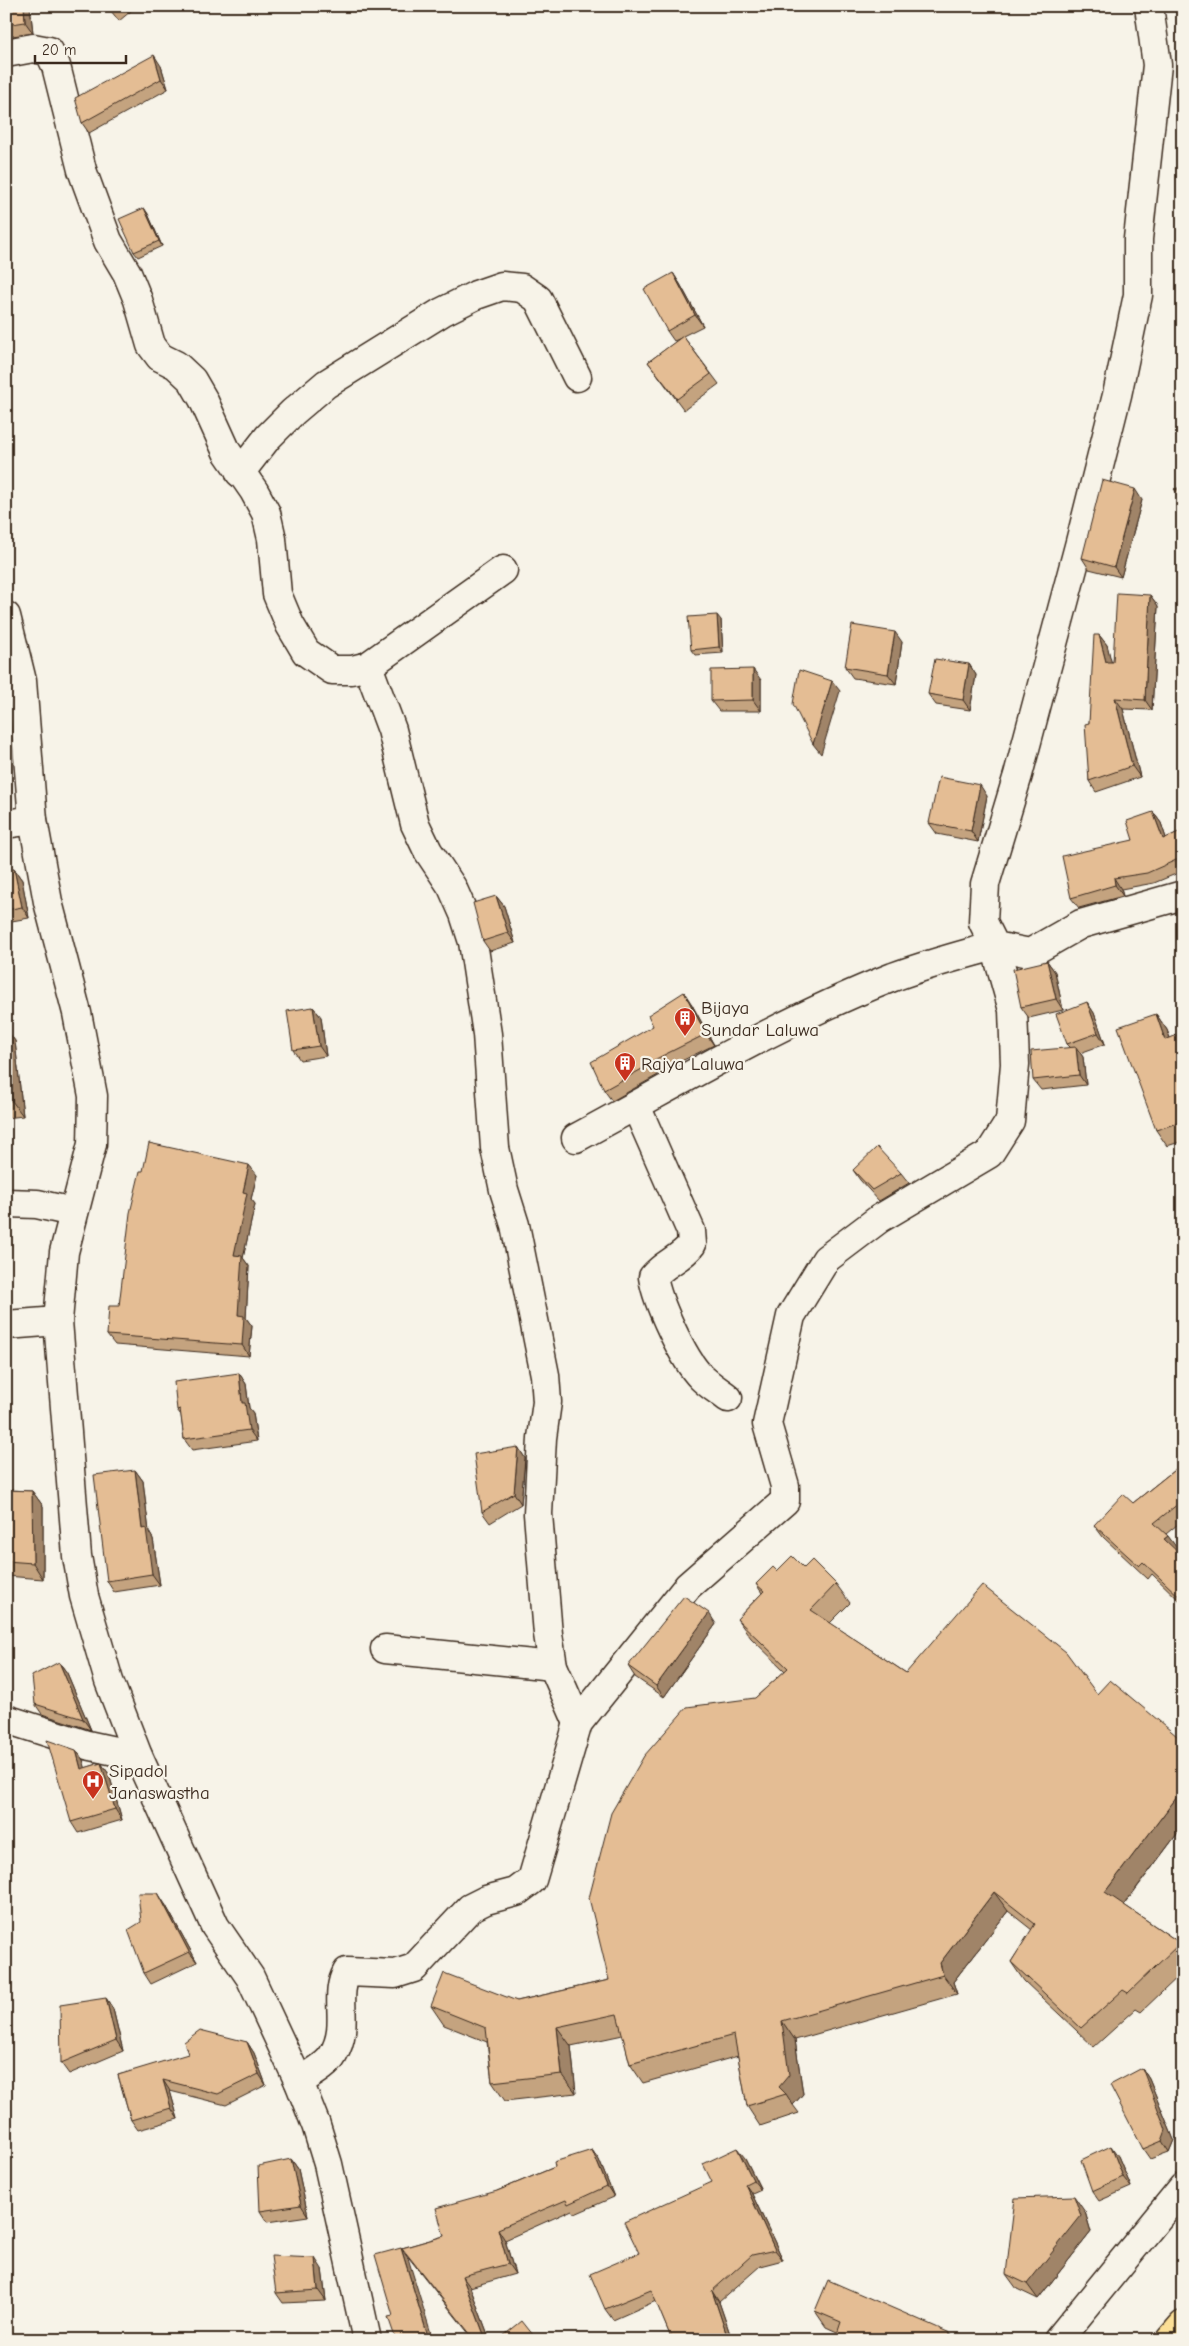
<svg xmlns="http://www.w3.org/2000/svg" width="1189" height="2346" font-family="'Comic Neue',sans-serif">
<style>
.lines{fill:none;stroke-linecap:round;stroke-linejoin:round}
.minor-casing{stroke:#3b2a1e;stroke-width:31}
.highway-casing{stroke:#3b2a1e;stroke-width:31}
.minor{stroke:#f7f3e8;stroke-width:28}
.highway{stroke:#fbdf96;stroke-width:28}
.wall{fill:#c4a37f;stroke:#3b2a1e}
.shaded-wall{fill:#a08468;stroke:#3b2a1e}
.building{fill:#e4bd94;stroke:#3b2a1e}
.labels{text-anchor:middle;stroke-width:4.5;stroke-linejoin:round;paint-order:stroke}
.poi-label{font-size:19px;fill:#3b2a1e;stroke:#f7f3e8;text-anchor:start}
</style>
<rect width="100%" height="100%" fill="#f7f3e8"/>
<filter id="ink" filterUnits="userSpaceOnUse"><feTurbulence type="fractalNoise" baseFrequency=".02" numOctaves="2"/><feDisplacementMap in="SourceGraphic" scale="10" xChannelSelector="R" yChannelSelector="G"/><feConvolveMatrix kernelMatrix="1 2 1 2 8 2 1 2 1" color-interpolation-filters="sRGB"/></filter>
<g filter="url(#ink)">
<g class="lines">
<g class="minor-casing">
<g id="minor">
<path d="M 1149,6 L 1157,65 L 1138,239 L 1138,295 L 1117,395 L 1080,542 L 1018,775 L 985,884 L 983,922 L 995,946 L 1030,953 L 1081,924 L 1183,895"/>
<path d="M 6,53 L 33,48 L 49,51 L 56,66 L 82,170 L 108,241 L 127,273 L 138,300 L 151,345 L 160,357 L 176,365 L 192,380 L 203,399 L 227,452 L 254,491 L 266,513 L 272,539 L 277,594 L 290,625 L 306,652 L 332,670 L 352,670 L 368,666 L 503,570"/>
<path d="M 240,473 L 268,437 L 293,412 L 326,384 L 442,312 L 476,295 L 502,286 L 522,288 L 538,299 L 577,377"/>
<path d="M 6,616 L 22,681 L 33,820 L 48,902 L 77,1013 L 93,1096 L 92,1144 L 64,1252 L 58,1321 L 77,1556 L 84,1596 L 109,1681 L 138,1756 L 215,1926 L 250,1977 L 299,2082 L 316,2125 L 328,2164 L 367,2340"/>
<path d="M 368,666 L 392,730 L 415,824 L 428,851 L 452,887 L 464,914 L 473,942 L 487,1034 L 495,1148 L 504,1190 L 515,1225 L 545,1375 L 547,1402 L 542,1438 L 538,1514 L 548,1634 L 553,1666 L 578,1723"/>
<path d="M 6,824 L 33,820"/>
<path d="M 636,1106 L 691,1231 L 692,1244 C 681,1259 664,1263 653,1277 C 657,1302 683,1359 701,1377 C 709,1385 719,1391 728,1398"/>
<path d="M 6,1203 L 37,1204 L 73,1212"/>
<path d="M 6,1325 L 58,1321"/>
<path d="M 385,1649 L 553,1666"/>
<path d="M 6,1719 L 87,1745 L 138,1756"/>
<path d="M 299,2082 C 309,2075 327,2066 333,2055 C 351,2025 333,1997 347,1972 L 395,1974 L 414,1968 L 470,1908 L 486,1900 L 516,1892 L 532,1880 L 578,1723 L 688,1586 L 785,1501 L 785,1486 L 767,1424 L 791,1316 L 826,1259 L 879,1219 L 989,1154 L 1010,1121 L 1015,1064 L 1013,1010 L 995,946 C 961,955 926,965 893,977 C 783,1020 680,1082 576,1138"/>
<path d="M 1058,2340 L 1183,2187"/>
</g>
</g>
<g class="highway-casing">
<path id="highway" d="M 1170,2340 L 1183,2325"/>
</g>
<use href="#minor" class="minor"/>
<use href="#highway" class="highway"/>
</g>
<g class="wall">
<path d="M 6,6 L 30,6 L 33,33 L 6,37 Z"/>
<path d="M 107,6 L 137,6 L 119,21 Z"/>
<path d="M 161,66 L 168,89 L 89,133 L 82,123 Z"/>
<path d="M 144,208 L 148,214 L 162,246 L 138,257 L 134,252 Z"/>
<path d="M 673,273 L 680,284 L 703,326 L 683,336 L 719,384 L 684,410 L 648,362 L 681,338 L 674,341 L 667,331 Z"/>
<path d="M 1183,487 L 1183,495 L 1178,494 L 1174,489 Z"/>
<path d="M 1142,500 L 1121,577 L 1089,569 L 1082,558 Z"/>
<path d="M 1150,595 L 1158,606 L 1152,710 L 1123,709 L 1140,777 L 1096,792 L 1089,781 L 1089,723 L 1099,635 L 1107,645 L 1111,662 L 1113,662 Z"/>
<path d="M 721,620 L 723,653 L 695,655 L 691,650 Z"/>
<path d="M 902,642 L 896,684 L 853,678 L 845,667 Z"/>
<path d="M 969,664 L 976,675 L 970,710 L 936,705 L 928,694 Z"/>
<path d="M 761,680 L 761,711 L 719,711 L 711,701 Z"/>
<path d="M 987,796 L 978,842 L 937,834 L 929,823 Z"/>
<path d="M 1153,812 L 1161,823 L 1166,838 L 1183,830 L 1183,871 L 1154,883 L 1121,889 L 1123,896 L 1079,908 L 1071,898 L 1133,840 Z"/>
<path d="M 14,869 L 22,880 L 29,918 L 6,922 L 6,871 Z"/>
<path d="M 496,896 L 504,906 L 515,943 L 490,951 L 483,941 Z"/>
<path d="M 1047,961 L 1055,972 L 1063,1010 L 1029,1018 L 1021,1007 Z"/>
<path d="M 1087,1002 L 1094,1013 L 1105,1044 L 1080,1053 L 1083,1057 L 1086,1085 L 1041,1090 L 1033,1080 L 1070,1047 L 1067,1044 Z"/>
<path d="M 691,1003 L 714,1045 L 657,1073 L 658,1075 L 612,1101 L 604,1090 L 653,1026 Z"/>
<path d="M 313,1007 L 321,1017 L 326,1056 L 300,1060 L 293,1050 Z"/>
<path d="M 1156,1014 L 1167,1030 L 1170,1038 L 1183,1035 L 1183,1141 L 1167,1146 L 1156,1130 Z"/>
<path d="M 6,1029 L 15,1041 L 23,1116 L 6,1118 Z"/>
<path d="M 853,1170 L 901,1173 L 909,1183 L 879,1201 L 860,1180 Z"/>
<path d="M 143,1171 L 257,1175 L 251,1199 L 255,1204 L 243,1258 L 249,1266 L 246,1318 L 252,1326 L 249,1356 L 115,1345 L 107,1335 L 119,1306 Z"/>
<path d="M 239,1373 L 246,1384 L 249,1408 L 253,1413 L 257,1441 L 192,1450 L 184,1439 L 181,1415 L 177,1410 Z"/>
<path d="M 518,1447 L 525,1458 L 521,1504 L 490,1523 L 482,1512 Z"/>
<path d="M 1183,1463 L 1183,1520 L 1166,1534 L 1177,1548 L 1175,1550 L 1183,1557 L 1183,1604 L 1152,1574 L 1148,1579 L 1103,1537 L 1094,1525 L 1133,1503 Z"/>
<path d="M 135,1470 L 143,1481 L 149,1532 L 153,1539 L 160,1585 L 114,1592 L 107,1581 Z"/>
<path d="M 6,1490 L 32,1491 L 43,1506 L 43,1579 L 6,1576 Z"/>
<path d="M 804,1568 L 836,1584 L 850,1603 L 830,1623 L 906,1673 L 1097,1694 L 1183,1741 L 1183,1826 L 1124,1905 L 1180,1943 L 1183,1947 L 1183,1972 L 1141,2012 L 1136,2009 L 1094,2047 L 1024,1981 L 1011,1962 L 1032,1930 L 1008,1911 L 953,1982 L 957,1994 L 795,2040 L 803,2094 L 793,2105 L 799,2113 L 760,2126 L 747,2106 L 738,2056 L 643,2083 L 630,2064 L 623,2035 L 571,2046 L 576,2093 L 505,2101 L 492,2082 L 487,2042 L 444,2025 L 431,2006 L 517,2001 L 609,1980 L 755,1698 L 785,1671 L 751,1638 L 737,1619 L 762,1593 L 756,1584 L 777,1571 Z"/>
<path d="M 716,1624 L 664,1697 L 635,1677 L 628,1666 Z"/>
<path d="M 59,1662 L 67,1673 L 91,1730 L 42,1714 L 35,1704 Z"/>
<path d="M 76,1750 L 83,1760 L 85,1768 L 101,1763 L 109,1774 L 122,1820 L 78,1833 L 71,1822 Z"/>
<path d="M 165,1904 L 197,1962 L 151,1984 L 144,1973 L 141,1922 Z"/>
<path d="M 106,1998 L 113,2009 L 123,2051 L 69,2074 L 61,2063 Z"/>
<path d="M 247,2042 L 254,2053 L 266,2085 L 226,2105 L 170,2091 L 178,2119 L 138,2130 L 131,2120 L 118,2075 Z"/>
<path d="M 1142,2068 L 1149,2079 L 1174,2140 L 1169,2152 L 1150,2159 L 1143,2149 Z"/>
<path d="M 592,2150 L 599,2160 L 614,2197 L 575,2214 L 572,2210 L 505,2240 L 515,2274 L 470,2287 L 490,2340 L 474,2340 L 409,2258 L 402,2248 L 444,2236 L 497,2191 L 555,2167 Z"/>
<path d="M 1118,2156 L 1131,2187 L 1099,2201 L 1092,2191 Z"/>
<path d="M 745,2158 L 761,2190 L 752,2194 L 783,2260 L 760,2266 L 719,2302 L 732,2340 L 672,2340 L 656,2301 L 613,2320 L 605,2309 L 639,2253 L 712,2182 Z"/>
<path d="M 291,2159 L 298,2169 L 308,2216 L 267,2222 L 260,2211 Z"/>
<path d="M 1085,2212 L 1091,2232 L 1038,2299 L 1017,2289 L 1006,2274 Z"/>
<path d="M 322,2269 L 326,2301 L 283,2303 L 276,2293 Z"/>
<path d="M 815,2311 L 950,2333 L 954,2340 L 835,2340 L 837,2332 L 826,2327 Z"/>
</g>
<g class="shaded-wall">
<path d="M 24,6 L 30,6 L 33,33 L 25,22 Z"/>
<path d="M 154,55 L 161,66 L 168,89 L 161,79 Z"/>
<path d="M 144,208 L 148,214 L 162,246 L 159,241 Z"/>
<path d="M 673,273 L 680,284 L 703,326 L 695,315 Z"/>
<path d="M 1135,489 L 1142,500 L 1121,577 L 1114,567 Z"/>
<path d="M 1150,595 L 1158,606 L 1152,710 L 1145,700 Z"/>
<path d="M 717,615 L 721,620 L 723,653 L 719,647 Z"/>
<path d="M 895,632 L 902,642 L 896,684 L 888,674 Z"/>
<path d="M 1099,635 L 1107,645 L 1114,672 L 1106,662 Z"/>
<path d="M 969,664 L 976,675 L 970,710 L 963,700 Z"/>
<path d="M 753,669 L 761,680 L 761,711 L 753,700 Z"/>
<path d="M 832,681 L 840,691 L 821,754 L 813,744 Z"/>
<path d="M 1115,698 L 1123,709 L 1140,777 L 1132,766 Z"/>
<path d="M 980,785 L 987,796 L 978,842 L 971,831 Z"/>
<path d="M 1153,812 L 1161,823 L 1170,850 L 1163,839 Z"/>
<path d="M 14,869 L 22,880 L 29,918 L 22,907 Z"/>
<path d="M 1114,878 L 1121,889 L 1123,896 L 1115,885 Z"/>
<path d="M 496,896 L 504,906 L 515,943 L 508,933 Z"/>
<path d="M 1047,961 L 1055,972 L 1063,1010 L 1056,999 Z"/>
<path d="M 684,992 L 691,1003 L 714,1045 L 706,1034 Z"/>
<path d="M 1087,1002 L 1094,1013 L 1105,1044 L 1098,1033 Z"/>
<path d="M 313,1007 L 321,1017 L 326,1056 L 319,1046 Z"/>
<path d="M 1156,1014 L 1167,1030 L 1176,1055 L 1165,1040 Z"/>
<path d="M 6,1029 L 15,1041 L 23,1116 L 12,1101 L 6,1046 Z"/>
<path d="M 1076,1047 L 1083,1057 L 1086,1085 L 1079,1075 Z"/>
<path d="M 249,1165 L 257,1175 L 251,1199 L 255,1204 L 243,1258 L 249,1266 L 246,1318 L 252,1326 L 249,1356 L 242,1345 L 238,1315 L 234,1255 L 243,1192 Z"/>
<path d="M 239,1373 L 246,1384 L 249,1408 L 253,1413 L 257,1441 L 249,1430 L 242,1403 Z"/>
<path d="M 518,1447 L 525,1458 L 521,1504 L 514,1493 Z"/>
<path d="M 135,1470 L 143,1481 L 149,1532 L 153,1539 L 160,1585 L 152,1574 L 142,1529 Z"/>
<path d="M 32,1491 L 43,1506 L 43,1579 L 33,1563 Z"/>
<path d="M 1168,1536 L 1177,1548 L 1173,1552 L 1164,1539 Z"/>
<path d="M 709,1613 L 716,1624 L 664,1697 L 656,1686 Z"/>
<path d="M 59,1662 L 67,1673 L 91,1730 L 83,1719 Z"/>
<path d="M 76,1750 L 83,1760 L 89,1779 L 81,1769 Z"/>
<path d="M 101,1763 L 109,1774 L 122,1820 L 115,1809 Z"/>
<path d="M 1183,1789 L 1183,1826 L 1119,1911 L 1105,1892 Z"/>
<path d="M 994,1892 L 1008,1911 L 953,1982 L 957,1994 L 943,1975 L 940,1963 Z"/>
<path d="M 158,1893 L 165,1904 L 197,1962 L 189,1952 Z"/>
<path d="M 106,1998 L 113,2009 L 123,2051 L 116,2040 Z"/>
<path d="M 782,2021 L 795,2040 L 803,2094 L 793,2105 L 786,2094 L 779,2087 Z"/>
<path d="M 557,2027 L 571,2046 L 576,2093 L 562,2074 Z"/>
<path d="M 247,2042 L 254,2053 L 266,2085 L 259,2074 Z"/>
<path d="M 1142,2068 L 1149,2079 L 1174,2140 L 1169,2152 L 1162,2141 Z"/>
<path d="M 163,2080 L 170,2091 L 178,2119 L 171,2108 Z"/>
<path d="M 1111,2146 L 1118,2156 L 1131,2187 L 1123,2177 Z"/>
<path d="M 737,2148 L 745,2158 L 761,2190 L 753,2180 Z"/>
<path d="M 592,2150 L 599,2160 L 614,2197 L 607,2186 Z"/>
<path d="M 291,2159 L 298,2169 L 308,2216 L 301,2205 Z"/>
<path d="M 745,2184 L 752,2194 L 783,2260 L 775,2250 Z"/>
<path d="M 1074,2196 L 1085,2212 L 1091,2232 L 1038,2299 L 1027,2284 Z"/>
<path d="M 498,2229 L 505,2240 L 515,2274 L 508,2264 Z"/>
<path d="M 401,2248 L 408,2258 L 433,2340 L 429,2340 Z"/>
<path d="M 315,2258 L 322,2269 L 326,2301 L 318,2290 Z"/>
<path d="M 462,2276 L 470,2287 L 490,2340 L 486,2340 Z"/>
<path d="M 712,2291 L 719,2302 L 732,2340 L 730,2340 L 726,2333 Z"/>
<path d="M 950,2333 L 954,2340 L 946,2340 Z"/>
</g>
<g class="building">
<path d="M 6,6 L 24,6 L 25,22 L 6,25 Z"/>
<path d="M 109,6 L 117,6 L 112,10 Z"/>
<path d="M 154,55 L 161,79 L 82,123 L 75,98 Z"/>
<path d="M 144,208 L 159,241 L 134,252 L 119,219 Z"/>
<path d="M 673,273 L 695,315 L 667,331 L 644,289 Z"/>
<path d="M 683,336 L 711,374 L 677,399 L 648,362 Z"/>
<path d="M 1102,480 L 1135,489 L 1114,567 L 1082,558 Z"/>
<path d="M 1183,487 L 1183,491 L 1174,489 Z"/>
<path d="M 1117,593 L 1150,595 L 1145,700 L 1115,698 L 1132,766 L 1089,781 L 1085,724 L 1089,723 L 1094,635 L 1099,635 L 1106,662 L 1113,662 Z"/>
<path d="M 717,615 L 719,647 L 691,650 L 688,617 Z"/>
<path d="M 852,625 L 895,632 L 888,674 L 845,667 Z"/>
<path d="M 935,659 L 969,664 L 963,700 L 928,694 Z"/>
<path d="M 753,669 L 753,700 L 711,701 L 711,670 Z"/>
<path d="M 799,670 L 832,681 L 813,744 L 793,704 Z"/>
<path d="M 939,777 L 980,785 L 971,831 L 929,823 Z"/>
<path d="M 1153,812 L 1163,839 L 1183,830 L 1183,857 L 1147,873 L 1114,878 L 1115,885 L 1071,898 L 1062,856 L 1133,840 L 1127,821 Z"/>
<path d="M 14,869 L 22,907 L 6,910 L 6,871 Z"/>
<path d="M 496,896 L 508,933 L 483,941 L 473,903 Z"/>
<path d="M 1047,961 L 1056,999 L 1021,1007 L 1013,969 Z"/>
<path d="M 684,992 L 706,1034 L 650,1062 L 651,1064 L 604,1090 L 591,1062 L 653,1026 L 648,1015 Z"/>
<path d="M 1087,1002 L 1098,1033 L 1067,1044 L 1056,1014 Z"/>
<path d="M 313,1007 L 319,1046 L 293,1050 L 287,1011 Z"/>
<path d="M 1156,1014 L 1165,1040 L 1182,1033 L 1183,1037 L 1183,1121 L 1156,1130 L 1118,1027 Z"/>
<path d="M 6,1046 L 12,1101 L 6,1101 Z"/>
<path d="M 1076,1047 L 1079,1075 L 1033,1080 L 1031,1051 Z"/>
<path d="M 149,1143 L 249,1165 L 243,1192 L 247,1193 L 234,1255 L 242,1256 L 238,1315 L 244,1316 L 242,1345 L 107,1335 L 109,1306 L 119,1306 L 130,1213 L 140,1171 L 143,1171 Z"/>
<path d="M 877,1147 L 901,1173 L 872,1190 L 853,1170 Z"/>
<path d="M 239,1373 L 242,1403 L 245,1403 L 249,1430 L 184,1439 L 180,1409 L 177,1410 L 174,1382 Z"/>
<path d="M 518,1447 L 514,1493 L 482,1512 L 474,1454 Z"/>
<path d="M 1183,1463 L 1183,1500 L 1154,1523 L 1168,1536 L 1164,1539 L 1183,1557 L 1183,1600 L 1143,1562 L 1139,1566 L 1094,1525 L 1123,1494 L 1133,1503 Z"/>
<path d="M 135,1470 L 142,1529 L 146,1528 L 152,1574 L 107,1581 L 94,1475 Z"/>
<path d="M 6,1490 L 32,1491 L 33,1563 L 6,1561 Z"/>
<path d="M 792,1556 L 804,1568 L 812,1560 L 836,1584 L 811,1610 L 906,1673 L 982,1585 L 1066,1652 L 1097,1694 L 1110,1680 L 1183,1741 L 1183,1789 L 1105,1892 L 1180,1943 L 1128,1993 L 1123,1990 L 1081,2028 L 1011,1962 L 1035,1924 L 994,1892 L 940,1963 L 943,1975 L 782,2021 L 789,2075 L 779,2087 L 786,2094 L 747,2106 L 734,2035 L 630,2064 L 617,2014 L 557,2027 L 562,2074 L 492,2082 L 486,2028 L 431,2006 L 444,1973 L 517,2001 L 609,1980 L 589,1898 L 611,1813 L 644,1756 L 687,1707 L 755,1698 L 788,1668 L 737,1619 L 764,1591 L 756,1584 L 773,1567 L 777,1571 Z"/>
<path d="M 684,1596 L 709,1613 L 656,1686 L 628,1666 Z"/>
<path d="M 59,1662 L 83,1719 L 35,1704 L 32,1676 Z"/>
<path d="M 47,1740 L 76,1750 L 81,1769 L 101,1763 L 115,1809 L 71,1822 Z"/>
<path d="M 138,1893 L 158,1893 L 189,1952 L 144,1973 L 128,1930 L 141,1922 Z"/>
<path d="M 106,1998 L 116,2040 L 61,2063 L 60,2005 Z"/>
<path d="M 200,2030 L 247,2042 L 259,2074 L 218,2094 L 163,2080 L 171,2108 L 131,2120 L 118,2075 L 188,2054 L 184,2042 Z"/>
<path d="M 1142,2068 L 1166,2130 L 1162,2141 L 1143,2149 L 1110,2085 Z"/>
<path d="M 1111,2146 L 1123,2177 L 1092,2191 L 1081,2160 Z"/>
<path d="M 737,2148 L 753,2180 L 745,2184 L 775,2250 L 752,2255 L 712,2291 L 726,2333 L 707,2340 L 672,2340 L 651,2290 L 605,2309 L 590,2274 L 639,2253 L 624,2222 L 712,2182 L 703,2164 Z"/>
<path d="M 592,2150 L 607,2186 L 568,2204 L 566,2200 L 498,2229 L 508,2264 L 462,2276 L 486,2340 L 475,2340 L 402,2248 L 444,2236 L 436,2208 L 497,2191 L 555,2167 L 554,2162 Z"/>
<path d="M 291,2159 L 301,2205 L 260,2211 L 258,2166 Z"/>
<path d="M 1074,2196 L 1081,2216 L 1027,2284 L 1006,2274 L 1015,2198 Z"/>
<path d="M 401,2248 L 429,2340 L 396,2340 L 388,2317 L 393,2316 L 375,2255 Z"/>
<path d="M 271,2256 L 315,2258 L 318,2290 L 276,2293 Z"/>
<path d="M 828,2280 L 950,2333 L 946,2340 L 835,2340 L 841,2322 L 815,2311 Z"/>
<path d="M 522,2321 L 537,2340 L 498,2340 Z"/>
</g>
</g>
<defs>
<g id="building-pin" transform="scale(1.125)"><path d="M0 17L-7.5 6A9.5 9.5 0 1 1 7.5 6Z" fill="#c8321e" stroke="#f7f3e8"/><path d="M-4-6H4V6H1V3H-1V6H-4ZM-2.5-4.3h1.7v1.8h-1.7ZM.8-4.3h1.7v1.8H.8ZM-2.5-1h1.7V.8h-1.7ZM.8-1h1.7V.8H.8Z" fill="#fff"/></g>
<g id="hospital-pin" transform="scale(1.125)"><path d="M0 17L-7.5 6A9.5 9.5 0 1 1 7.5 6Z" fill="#c8321e" stroke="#f7f3e8"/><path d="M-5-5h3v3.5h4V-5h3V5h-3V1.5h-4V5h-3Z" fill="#fff"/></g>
</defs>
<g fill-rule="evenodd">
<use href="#building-pin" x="685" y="1018"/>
<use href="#building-pin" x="625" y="1063"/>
<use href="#hospital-pin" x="93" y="1781"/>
</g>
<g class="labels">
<g class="poi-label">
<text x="701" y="1014">Bijaya<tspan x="701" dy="22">Sundar Laluwa</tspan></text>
<text x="641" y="1070">Rajya Laluwa</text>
<text x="109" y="1777">Sipadol<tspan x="109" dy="22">Janaswastha</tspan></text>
</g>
</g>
<rect width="1189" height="2346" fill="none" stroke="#f7f3e8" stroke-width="25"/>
<rect x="12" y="12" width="1164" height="2321" fill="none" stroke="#3b2a1e" stroke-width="2" filter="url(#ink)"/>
<path d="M35 55v8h91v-8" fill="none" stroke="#3b2a1e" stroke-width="2.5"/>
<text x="42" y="55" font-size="15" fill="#3b2a1e" stroke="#f7f3e8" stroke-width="4" paint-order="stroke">20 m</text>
</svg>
